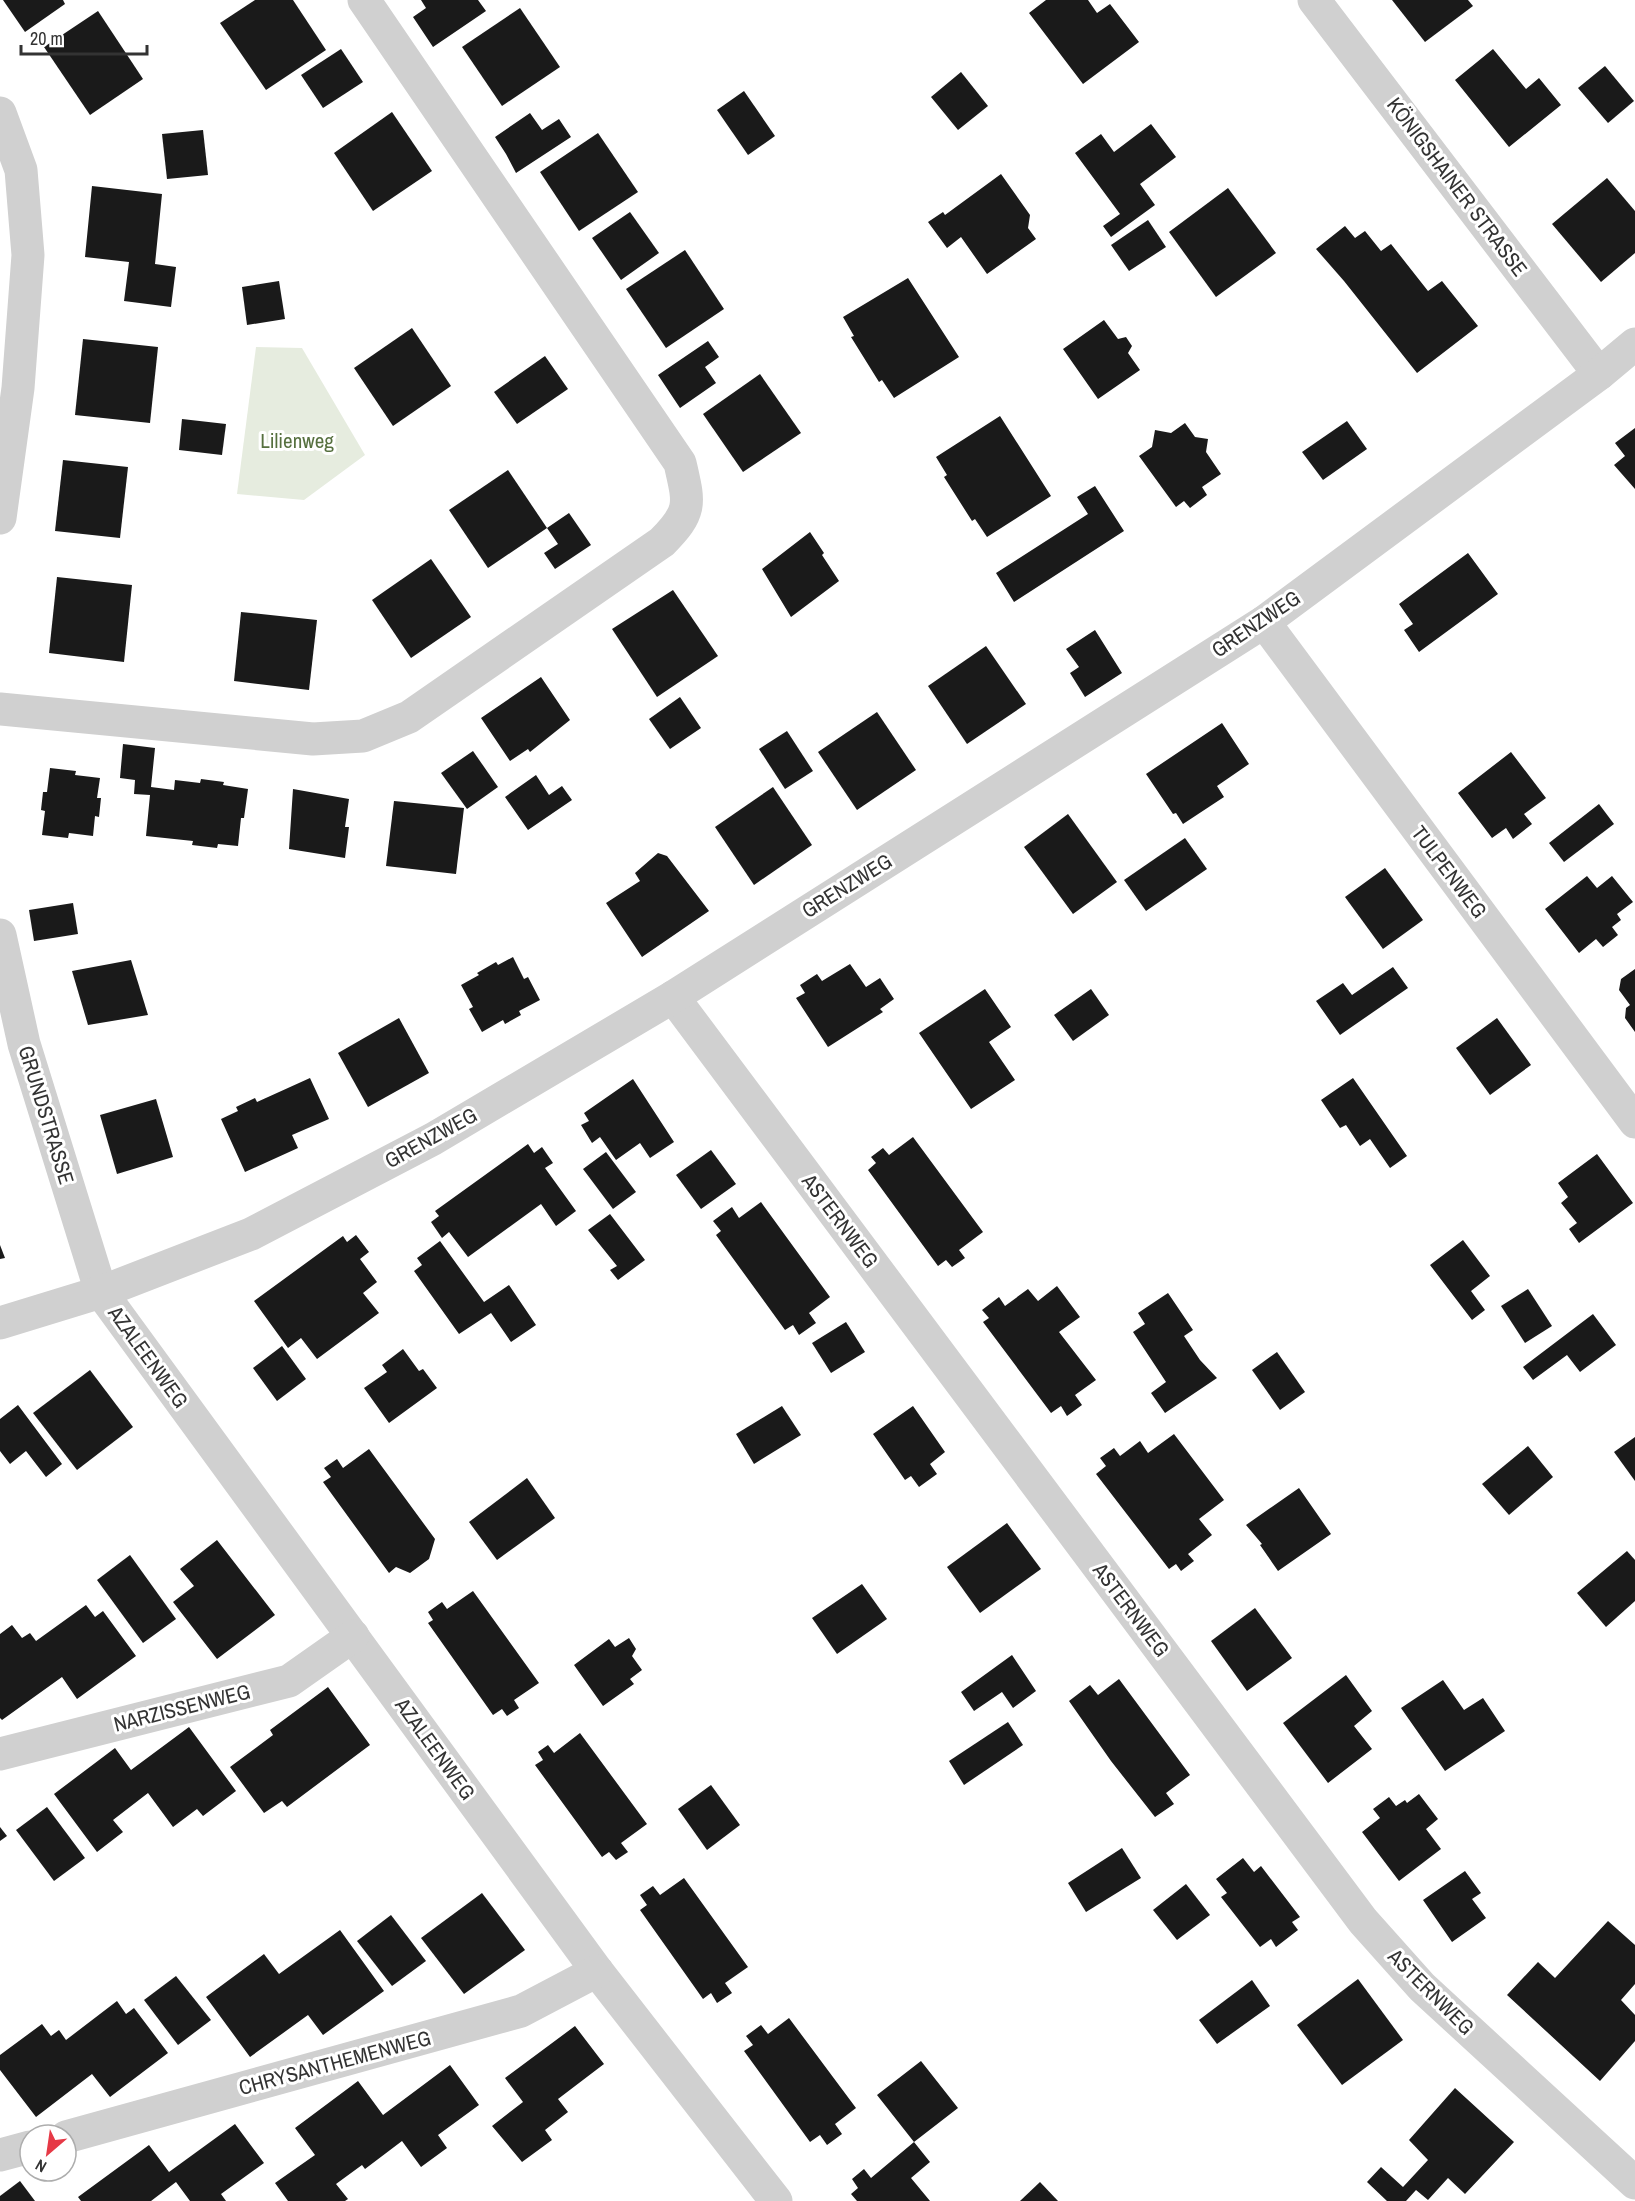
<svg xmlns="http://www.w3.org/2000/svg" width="1635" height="2201" font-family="'Archivo Narrow',sans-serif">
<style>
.green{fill:#e6ecdf}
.building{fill:#1a1a1a}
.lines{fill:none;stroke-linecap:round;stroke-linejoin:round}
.minor{stroke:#d0d0d0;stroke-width:33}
.labels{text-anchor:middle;stroke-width:6;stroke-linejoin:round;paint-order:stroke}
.street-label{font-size:21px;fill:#333;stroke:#fff}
.park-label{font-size:21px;fill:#56703f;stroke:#fff}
</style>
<rect width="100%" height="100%" fill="#fff"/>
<path class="green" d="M 256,347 L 302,348 L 365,455 L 304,500 L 237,494 Z"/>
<g class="building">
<path d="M 3,0 L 63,0 L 65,4 L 25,32 Z"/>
<path d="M 255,0 L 293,0 L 326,50 L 266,90 L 220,23 Z"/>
<path d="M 421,0 L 478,0 L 486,11 L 433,47 L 413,17 L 426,8 Z"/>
<path d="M 1046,0 L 1088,0 L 1097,13 L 1110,4 L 1139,42 L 1083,84 L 1029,13 Z"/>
<path d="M 1392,0 L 1468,0 L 1473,6 L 1425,42 Z"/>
<path d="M 520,8 L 560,67 L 502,106 L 462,47 Z"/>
<path d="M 98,11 L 143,79 L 90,115 L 44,47 Z"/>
<path d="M 341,49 L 363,82 L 323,108 L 301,75 Z"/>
<path d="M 1493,49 L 1526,89 L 1539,78 L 1561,105 L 1509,147 L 1455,80 Z"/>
<path d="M 1605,66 L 1634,101 L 1608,123 L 1578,88 Z"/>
<path d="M 961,72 L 988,106 L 958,130 L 931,97 Z"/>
<path d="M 744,91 L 775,136 L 748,155 L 717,110 Z"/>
<path d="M 392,112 L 432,171 L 373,211 L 334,153 Z"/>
<path d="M 530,113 L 542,130 L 559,119 L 571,137 L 516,173 L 506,154 L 495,137 Z"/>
<path d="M 1151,124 L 1176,157 L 1140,184 L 1155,205 L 1111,237 L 1103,226 L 1120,214 L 1075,153 L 1101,134 L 1114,152 Z"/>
<path d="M 203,130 L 208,175 L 167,179 L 162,134 Z"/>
<path d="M 598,133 L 638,192 L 579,231 L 540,172 Z"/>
<path d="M 1001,174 L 1030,215 L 1028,228 L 1036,239 L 987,274 L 961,237 L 947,248 L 928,222 L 943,212 L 945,215 Z"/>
<path d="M 1607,178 L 1635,211 L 1635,253 L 1601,282 L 1552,224 Z"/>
<path d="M 92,186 L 162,194 L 155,264 L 176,267 L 171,307 L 124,301 L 129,262 L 85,257 Z"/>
<path d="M 1228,188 L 1276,253 L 1216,297 L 1169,232 Z"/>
<path d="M 630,212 L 659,253 L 621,280 L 592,238 Z"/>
<path d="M 1148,220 L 1166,247 L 1129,271 L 1111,245 Z"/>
<path d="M 1345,226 L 1355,238 L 1365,231 L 1381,251 L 1391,244 L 1428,291 L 1442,281 L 1478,326 L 1417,373 L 1344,281 L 1316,249 Z"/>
<path d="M 685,250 L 724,309 L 666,348 L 626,289 Z"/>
<path d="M 908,278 L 959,357 L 894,398 L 882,380 L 879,382 L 851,337 L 854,336 L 843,317 Z"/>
<path d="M 279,281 L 285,319 L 247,325 L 242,287 Z"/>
<path d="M 1104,320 L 1118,339 L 1126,337 L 1132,346 L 1128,353 L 1140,370 L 1098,399 L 1063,349 Z"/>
<path d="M 412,328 L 451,386 L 393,426 L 354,368 Z"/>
<path d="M 83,339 L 158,347 L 150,423 L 75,415 Z"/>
<path d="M 708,341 L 719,357 L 705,367 L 716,383 L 680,408 L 658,375 Z"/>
<path d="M 545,356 L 568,389 L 517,424 L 494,392 Z"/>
<path d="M 760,374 L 801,433 L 743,472 L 703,414 Z"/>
<path d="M 1000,416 L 1051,496 L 987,537 L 975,519 L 972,521 L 944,477 L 947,475 L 936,457 Z"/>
<path d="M 182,419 L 226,424 L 222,455 L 179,450 Z"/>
<path d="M 1347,421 L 1367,449 L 1323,480 L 1302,452 Z"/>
<path d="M 1185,423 L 1195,437 L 1208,439 L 1206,452 L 1221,474 L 1202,487 L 1207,495 L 1190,508 L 1184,501 L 1176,507 L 1139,456 L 1152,447 L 1155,430 L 1171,433 Z"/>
<path d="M 1635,428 L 1635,489 L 1614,465 L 1625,456 L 1615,443 Z"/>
<path d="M 63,460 L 128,467 L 120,538 L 55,531 Z"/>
<path d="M 508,470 L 547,528 L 488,568 L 449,510 Z"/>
<path d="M 1095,486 L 1124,531 L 1014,602 L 996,573 L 1088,514 L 1077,497 Z"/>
<path d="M 569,513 L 591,545 L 555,569 L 544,553 L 558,544 L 547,528 Z"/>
<path d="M 810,532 L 824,553 L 822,555 L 839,581 L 791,617 L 762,569 Z"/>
<path d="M 1468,553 L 1498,594 L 1419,652 L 1404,630 L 1413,624 L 1399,604 Z"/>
<path d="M 431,559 L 471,617 L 411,658 L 372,600 Z"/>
<path d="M 57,577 L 132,585 L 124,662 L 49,653 Z"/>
<path d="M 673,590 L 718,656 L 657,697 L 612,629 Z"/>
<path d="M 241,612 L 317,620 L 309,690 L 234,681 Z"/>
<path d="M 1095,630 L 1122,673 L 1085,697 L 1070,673 L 1079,667 L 1066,649 Z"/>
<path d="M 986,646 L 1026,704 L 967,744 L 928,686 Z"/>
<path d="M 541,677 L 570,720 L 530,752 L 528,749 L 510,761 L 481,718 Z"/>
<path d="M 680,697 L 701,728 L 670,749 L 649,719 Z"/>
<path d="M 877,712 L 916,770 L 857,810 L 818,752 Z"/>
<path d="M 1222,723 L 1249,764 L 1217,786 L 1224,797 L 1183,824 L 1176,813 L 1173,814 L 1146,774 Z"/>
<path d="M 787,731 L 813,771 L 785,789 L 759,749 Z"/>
<path d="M 123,744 L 155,748 L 151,787 L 174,790 L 175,780 L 200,783 L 201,779 L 224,782 L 223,785 L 248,789 L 244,818 L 241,818 L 238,846 L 218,844 L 217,848 L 192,845 L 193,841 L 146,836 L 150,795 L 134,794 L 135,780 L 120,778 Z"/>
<path d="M 473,751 L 498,787 L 467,809 L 441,773 Z"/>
<path d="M 1511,752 L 1546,798 L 1524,814 L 1532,824 L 1513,839 L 1506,828 L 1492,838 L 1458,793 Z"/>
<path d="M 50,768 L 76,771 L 75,775 L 100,778 L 97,798 L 101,798 L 99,817 L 95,816 L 93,836 L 69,833 L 68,838 L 42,835 L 45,811 L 41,810 L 43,792 L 47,792 Z"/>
<path d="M 536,775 L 549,795 L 562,786 L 572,800 L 528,830 L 505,797 Z"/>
<path d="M 773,787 L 812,845 L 754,885 L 715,827 Z"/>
<path d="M 293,789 L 349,799 L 345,827 L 349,827 L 345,858 L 289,849 Z"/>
<path d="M 394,801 L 464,808 L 456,874 L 386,866 Z"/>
<path d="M 1599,804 L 1614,824 L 1564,862 L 1549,843 Z"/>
<path d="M 1068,814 L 1117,882 L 1073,914 L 1024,847 Z"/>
<path d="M 1185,838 L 1207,869 L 1146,911 L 1124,880 Z"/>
<path d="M 658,853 L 667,856 L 709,911 L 642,957 L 606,903 L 640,881 L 635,873 Z"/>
<path d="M 1385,868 L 1423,920 L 1383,949 L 1345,897 Z"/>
<path d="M 1587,876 L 1597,888 L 1612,876 L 1633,902 L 1617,914 L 1621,920 L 1612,927 L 1618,935 L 1603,947 L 1596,939 L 1579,953 L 1545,909 Z"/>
<path d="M 73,903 L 78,934 L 34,941 L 29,910 Z"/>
<path d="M 513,957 L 524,979 L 528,977 L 540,1000 L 519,1011 L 521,1015 L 505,1024 L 503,1020 L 482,1032 L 469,1009 L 473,1007 L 461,985 L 479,975 L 477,973 L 496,962 L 498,965 Z"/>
<path d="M 131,960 L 148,1015 L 88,1025 L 72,971 Z"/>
<path d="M 850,964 L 866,987 L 880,978 L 894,999 L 880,1009 L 883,1012 L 828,1047 L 796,998 L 805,993 L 800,985 L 817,974 L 822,981 Z"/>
<path d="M 1393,967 L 1408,988 L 1340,1035 L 1316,1001 L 1343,983 L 1352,995 Z"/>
<path d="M 1635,969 L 1635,1032 L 1625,1018 L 1626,1008 L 1630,1005 L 1619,990 L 1621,979 Z"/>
<path d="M 985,989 L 1011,1027 L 989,1042 L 1015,1080 L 971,1109 L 919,1033 Z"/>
<path d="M 1091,989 L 1109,1015 L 1073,1041 L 1054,1015 Z"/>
<path d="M 399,1018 L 429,1073 L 368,1107 L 338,1053 Z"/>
<path d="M 1497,1018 L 1531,1065 L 1490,1095 L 1456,1048 Z"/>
<path d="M 310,1078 L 329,1119 L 292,1135 L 298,1148 L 245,1172 L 221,1119 L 238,1111 L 236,1107 L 255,1098 L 257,1102 Z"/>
<path d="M 1353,1078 L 1407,1156 L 1390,1168 L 1370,1139 L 1360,1146 L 1346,1125 L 1340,1128 L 1321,1100 Z"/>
<path d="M 633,1079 L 674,1142 L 650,1158 L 640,1143 L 616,1160 L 600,1137 L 592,1143 L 581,1125 L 589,1121 L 584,1113 Z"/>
<path d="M 156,1099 L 173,1157 L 117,1174 L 100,1115 Z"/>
<path d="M 913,1137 L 983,1232 L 959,1250 L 965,1258 L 952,1267 L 946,1260 L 938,1266 L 868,1170 L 876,1163 L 871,1157 L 883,1148 L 889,1155 Z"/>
<path d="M 528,1144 L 534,1153 L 542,1147 L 553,1163 L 545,1168 L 576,1211 L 556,1226 L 541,1204 L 468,1257 L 449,1232 L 442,1238 L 431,1222 L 439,1216 L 435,1211 Z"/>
<path d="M 711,1150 L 736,1184 L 701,1209 L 676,1175 Z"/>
<path d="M 606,1152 L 636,1192 L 613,1209 L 583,1169 Z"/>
<path d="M 1597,1154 L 1633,1203 L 1579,1243 L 1569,1229 L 1577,1223 L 1561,1203 L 1568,1197 L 1558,1183 Z"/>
<path d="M 761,1202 L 830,1297 L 809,1313 L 816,1323 L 799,1335 L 793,1325 L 785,1330 L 716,1235 L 721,1231 L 713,1221 L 732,1207 L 739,1218 Z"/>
<path d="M 610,1214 L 645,1260 L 618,1280 L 610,1270 L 617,1266 L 588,1230 Z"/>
<path d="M 356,1235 L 369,1252 L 360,1259 L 377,1282 L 363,1293 L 379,1313 L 317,1359 L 301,1338 L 288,1348 L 254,1301 L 343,1236 L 347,1242 Z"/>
<path d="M 1463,1240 L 1490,1276 L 1471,1291 L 1485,1310 L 1472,1320 L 1430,1265 Z"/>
<path d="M 440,1241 L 484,1302 L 509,1285 L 536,1325 L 511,1342 L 491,1313 L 459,1334 L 414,1271 L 422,1265 L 417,1258 Z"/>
<path d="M 0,1245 L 5,1258 L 0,1259 Z"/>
<path d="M 1057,1286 L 1080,1317 L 1059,1332 L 1096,1380 L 1075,1395 L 1082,1405 L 1067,1416 L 1061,1406 L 1051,1413 L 983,1322 L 989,1318 L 982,1310 L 999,1297 L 1005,1306 L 1028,1289 L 1038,1301 Z"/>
<path d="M 1528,1289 L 1552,1326 L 1525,1343 L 1501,1306 Z"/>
<path d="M 1168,1293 L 1193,1330 L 1184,1336 L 1200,1360 L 1217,1378 L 1165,1413 L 1151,1393 L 1166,1382 L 1133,1332 L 1145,1324 L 1138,1313 Z"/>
<path d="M 1593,1314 L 1616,1345 L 1580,1372 L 1567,1355 L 1533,1380 L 1523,1367 Z"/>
<path d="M 846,1322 L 865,1352 L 831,1373 L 812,1343 Z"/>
<path d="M 282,1346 L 306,1379 L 277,1401 L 253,1368 Z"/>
<path d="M 403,1349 L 419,1371 L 423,1369 L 437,1388 L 389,1423 L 364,1388 L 387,1372 L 382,1365 Z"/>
<path d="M 1277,1352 L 1305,1392 L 1280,1410 L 1252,1370 Z"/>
<path d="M 90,1370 L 133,1427 L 77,1470 L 33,1413 Z"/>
<path d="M 18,1405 L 62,1464 L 46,1477 L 26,1451 L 10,1464 L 0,1451 L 0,1419 Z"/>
<path d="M 782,1406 L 801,1435 L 754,1464 L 736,1434 Z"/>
<path d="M 913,1406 L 945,1452 L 930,1464 L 937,1474 L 919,1487 L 911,1476 L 905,1480 L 873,1434 Z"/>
<path d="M 1174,1434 L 1224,1500 L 1199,1519 L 1212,1535 L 1188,1554 L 1194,1561 L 1181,1571 L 1176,1564 L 1169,1569 L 1096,1474 L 1106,1466 L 1100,1458 L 1114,1448 L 1120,1456 L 1140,1441 L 1148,1453 Z"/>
<path d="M 1635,1437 L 1635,1481 L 1614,1452 Z"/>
<path d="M 1528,1446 L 1553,1477 L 1509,1515 L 1482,1484 Z"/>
<path d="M 369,1449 L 435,1539 L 429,1559 L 410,1573 L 396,1567 L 389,1573 L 323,1482 L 331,1477 L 324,1468 L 337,1459 L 343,1468 Z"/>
<path d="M 527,1478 L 555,1518 L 497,1560 L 469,1522 Z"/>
<path d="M 1299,1488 L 1331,1534 L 1278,1571 L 1260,1545 L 1262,1544 L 1246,1525 Z"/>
<path d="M 1007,1523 L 1041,1569 L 980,1613 L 947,1567 Z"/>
<path d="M 217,1540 L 275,1615 L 217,1659 L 173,1602 L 194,1586 L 180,1569 Z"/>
<path d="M 1627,1551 L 1635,1560 L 1635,1601 L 1606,1627 L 1577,1593 Z"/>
<path d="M 130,1555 L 176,1619 L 143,1643 L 97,1580 Z"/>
<path d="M 862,1584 L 887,1619 L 837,1654 L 812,1618 Z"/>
<path d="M 473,1591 L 539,1683 L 514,1700 L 519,1708 L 507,1716 L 502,1709 L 493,1715 L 428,1623 L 433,1620 L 428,1612 L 442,1602 L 447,1609 Z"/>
<path d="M 86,1605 L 95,1617 L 103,1611 L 136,1656 L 77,1699 L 62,1677 L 2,1720 L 0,1718 L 0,1634 L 12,1625 L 22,1638 L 30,1633 L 36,1641 Z"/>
<path d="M 1255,1608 L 1292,1658 L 1247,1691 L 1211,1641 Z"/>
<path d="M 629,1638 L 636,1649 L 632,1656 L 642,1670 L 630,1679 L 634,1684 L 603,1706 L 574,1665 L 609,1639 L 615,1647 Z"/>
<path d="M 1012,1655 L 1036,1691 L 1013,1708 L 1002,1692 L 974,1711 L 961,1692 Z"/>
<path d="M 1346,1675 L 1372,1711 L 1354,1726 L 1372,1749 L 1328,1783 L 1283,1723 Z"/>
<path d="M 1119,1679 L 1190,1775 L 1166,1793 L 1174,1804 L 1155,1817 L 1111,1761 L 1069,1701 L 1090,1685 L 1098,1695 Z"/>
<path d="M 1443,1680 L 1464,1710 L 1483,1698 L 1505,1731 L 1445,1771 L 1401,1708 Z"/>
<path d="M 328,1687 L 370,1745 L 287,1807 L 282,1801 L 264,1813 L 230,1767 L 273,1735 L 270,1730 Z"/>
<path d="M 1008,1722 L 1023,1745 L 964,1785 L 949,1761 Z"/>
<path d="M 189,1727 L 236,1791 L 203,1816 L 197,1809 L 173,1827 L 148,1793 L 113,1820 L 123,1832 L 97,1852 L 54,1794 L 115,1748 L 131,1770 Z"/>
<path d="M 580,1733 L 647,1824 L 621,1843 L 628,1852 L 616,1860 L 609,1852 L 602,1857 L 535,1765 L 543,1760 L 538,1752 L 548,1745 L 554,1753 Z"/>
<path d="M 711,1785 L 740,1825 L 707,1850 L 678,1809 Z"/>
<path d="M 1419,1794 L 1438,1819 L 1426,1829 L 1441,1849 L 1399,1881 L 1362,1832 L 1380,1818 L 1373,1809 L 1389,1797 L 1396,1806 L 1405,1800 L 1407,1803 Z"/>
<path d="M 47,1807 L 85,1858 L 54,1881 L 16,1830 Z"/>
<path d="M 0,1827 L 7,1836 L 0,1841 Z"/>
<path d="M 1122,1848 L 1141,1878 L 1086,1912 L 1068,1883 Z"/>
<path d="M 1243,1858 L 1254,1872 L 1261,1866 L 1300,1917 L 1292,1922 L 1298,1930 L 1276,1947 L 1271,1939 L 1260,1947 L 1221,1897 L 1227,1893 L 1216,1879 Z"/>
<path d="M 1465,1871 L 1481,1893 L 1472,1899 L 1486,1918 L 1452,1942 L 1423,1900 Z"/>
<path d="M 684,1878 L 748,1967 L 725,1983 L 732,1993 L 717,2003 L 711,1993 L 703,1999 L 640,1910 L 647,1905 L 640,1895 L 653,1886 L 660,1895 Z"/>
<path d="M 1186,1884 L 1210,1915 L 1177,1940 L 1153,1910 Z"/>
<path d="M 482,1893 L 525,1950 L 464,1994 L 421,1938 Z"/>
<path d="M 391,1915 L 426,1961 L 392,1986 L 357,1941 Z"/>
<path d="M 1608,1921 L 1635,1945 L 1635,1984 L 1621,2000 L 1635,2015 L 1635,2041 L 1600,2081 L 1507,1995 L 1538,1962 L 1555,1978 Z"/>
<path d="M 340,1930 L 384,1991 L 323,2035 L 308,2015 L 250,2057 L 206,1997 L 264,1954 L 279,1974 Z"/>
<path d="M 176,1976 L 211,2020 L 178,2045 L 144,2000 Z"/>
<path d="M 1358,1979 L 1403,2040 L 1342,2085 L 1297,2025 Z"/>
<path d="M 1252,1980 L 1270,2006 L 1217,2044 L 1199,2020 Z"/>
<path d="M 117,2001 L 126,2014 L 134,2008 L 168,2053 L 110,2097 L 92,2074 L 36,2117 L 0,2070 L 0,2055 L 42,2024 L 51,2036 L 59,2030 L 66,2040 Z"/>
<path d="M 789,2018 L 856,2108 L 835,2124 L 842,2134 L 827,2145 L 820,2135 L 810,2142 L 744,2051 L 753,2045 L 746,2036 L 761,2025 L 768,2034 Z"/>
<path d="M 575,2026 L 604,2064 L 558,2099 L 568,2112 L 545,2130 L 552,2140 L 522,2162 L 492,2126 L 523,2102 L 505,2078 Z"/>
<path d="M 921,2061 L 958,2108 L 914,2142 L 930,2162 L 911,2178 L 930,2201 L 857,2201 L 851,2194 L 858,2188 L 852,2179 L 864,2169 L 871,2178 L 914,2142 L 877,2095 Z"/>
<path d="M 450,2065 L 479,2105 L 438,2135 L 447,2148 L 421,2167 L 402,2141 L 365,2169 L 362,2165 L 336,2184 L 348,2199 L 345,2201 L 288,2201 L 275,2183 L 315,2155 L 295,2128 L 358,2081 L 383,2115 Z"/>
<path d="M 1455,2088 L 1514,2142 L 1465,2194 L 1448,2178 L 1428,2200 L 1416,2190 L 1406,2201 L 1387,2201 L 1367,2182 L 1381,2167 L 1403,2187 L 1428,2160 L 1409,2140 Z"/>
<path d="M 235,2124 L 264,2163 L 221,2194 L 226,2201 L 190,2201 L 176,2182 L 151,2201 L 81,2201 L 78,2197 L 149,2145 L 169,2172 Z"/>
<path d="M 20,2181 L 35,2201 L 0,2201 L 0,2196 Z"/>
<path d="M 1040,2182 L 1058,2201 L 1020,2201 Z"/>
</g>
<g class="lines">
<g class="minor">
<path d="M 1314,0 L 1599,374"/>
<path d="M 0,113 L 21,170 L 28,255 L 18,388 L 0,518"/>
<path d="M 1264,622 L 1635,1122"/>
<path d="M 0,709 L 313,739 L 363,736 L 409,717 L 662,542 C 693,511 689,503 680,463 L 364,0"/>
<path d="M 0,935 L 24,1044 L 101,1292 L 597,1971 L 776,2201"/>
<path d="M 673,997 L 1363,1921 L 1422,1987 L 1635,2183"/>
<path d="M 0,1323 L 101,1292 L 251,1234 L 433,1139 L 673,997 L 1264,622 L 1599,374 L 1635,344"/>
<path d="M 0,1754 L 289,1681 L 353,1636"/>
<path d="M 66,2137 L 521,2011 L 597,1971"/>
<path d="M 0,2155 L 30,2147"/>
</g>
</g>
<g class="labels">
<g class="street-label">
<text transform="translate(1457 187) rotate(53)" y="7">KÖNIGSHAINER STRASSE</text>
<text transform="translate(1256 624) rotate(-34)" y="7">GRENZWEG</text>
<text transform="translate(1449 872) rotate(53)" y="7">TULPENWEG</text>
<text transform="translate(847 886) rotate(-32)" y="7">GRENZWEG</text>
<text transform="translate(46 1115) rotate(73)" y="7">GRUNDSTRASSE</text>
<text transform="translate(431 1138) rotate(-29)" y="7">GRENZWEG</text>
<text transform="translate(840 1221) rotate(53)" y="7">ASTERNWEG</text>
<text transform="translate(148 1357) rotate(54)" y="7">AZALEENWEG</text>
<text transform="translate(1131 1610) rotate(53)" y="7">ASTERNWEG</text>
<text transform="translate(182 1708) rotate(-14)" y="7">NARZISSENWEG</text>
<text transform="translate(435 1749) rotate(54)" y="7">AZALEENWEG</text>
<text transform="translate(1431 1992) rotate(45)" y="7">ASTERNWEG</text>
<text transform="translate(335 2063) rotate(-15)" y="7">CHRYSANTHEMENWEG</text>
</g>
<g class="park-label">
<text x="297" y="448">Lilienweg</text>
</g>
</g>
<g transform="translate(48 2153) rotate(209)"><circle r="28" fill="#ffffff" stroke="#adadad" stroke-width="1.5"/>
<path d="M0-4.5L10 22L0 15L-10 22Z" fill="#e63946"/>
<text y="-9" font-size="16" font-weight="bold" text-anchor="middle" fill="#333333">N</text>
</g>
<path d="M21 45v9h126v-9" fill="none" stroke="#333333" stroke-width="3"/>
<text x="30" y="45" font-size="18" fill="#333333" stroke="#ffffff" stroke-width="4.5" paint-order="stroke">20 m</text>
</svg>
